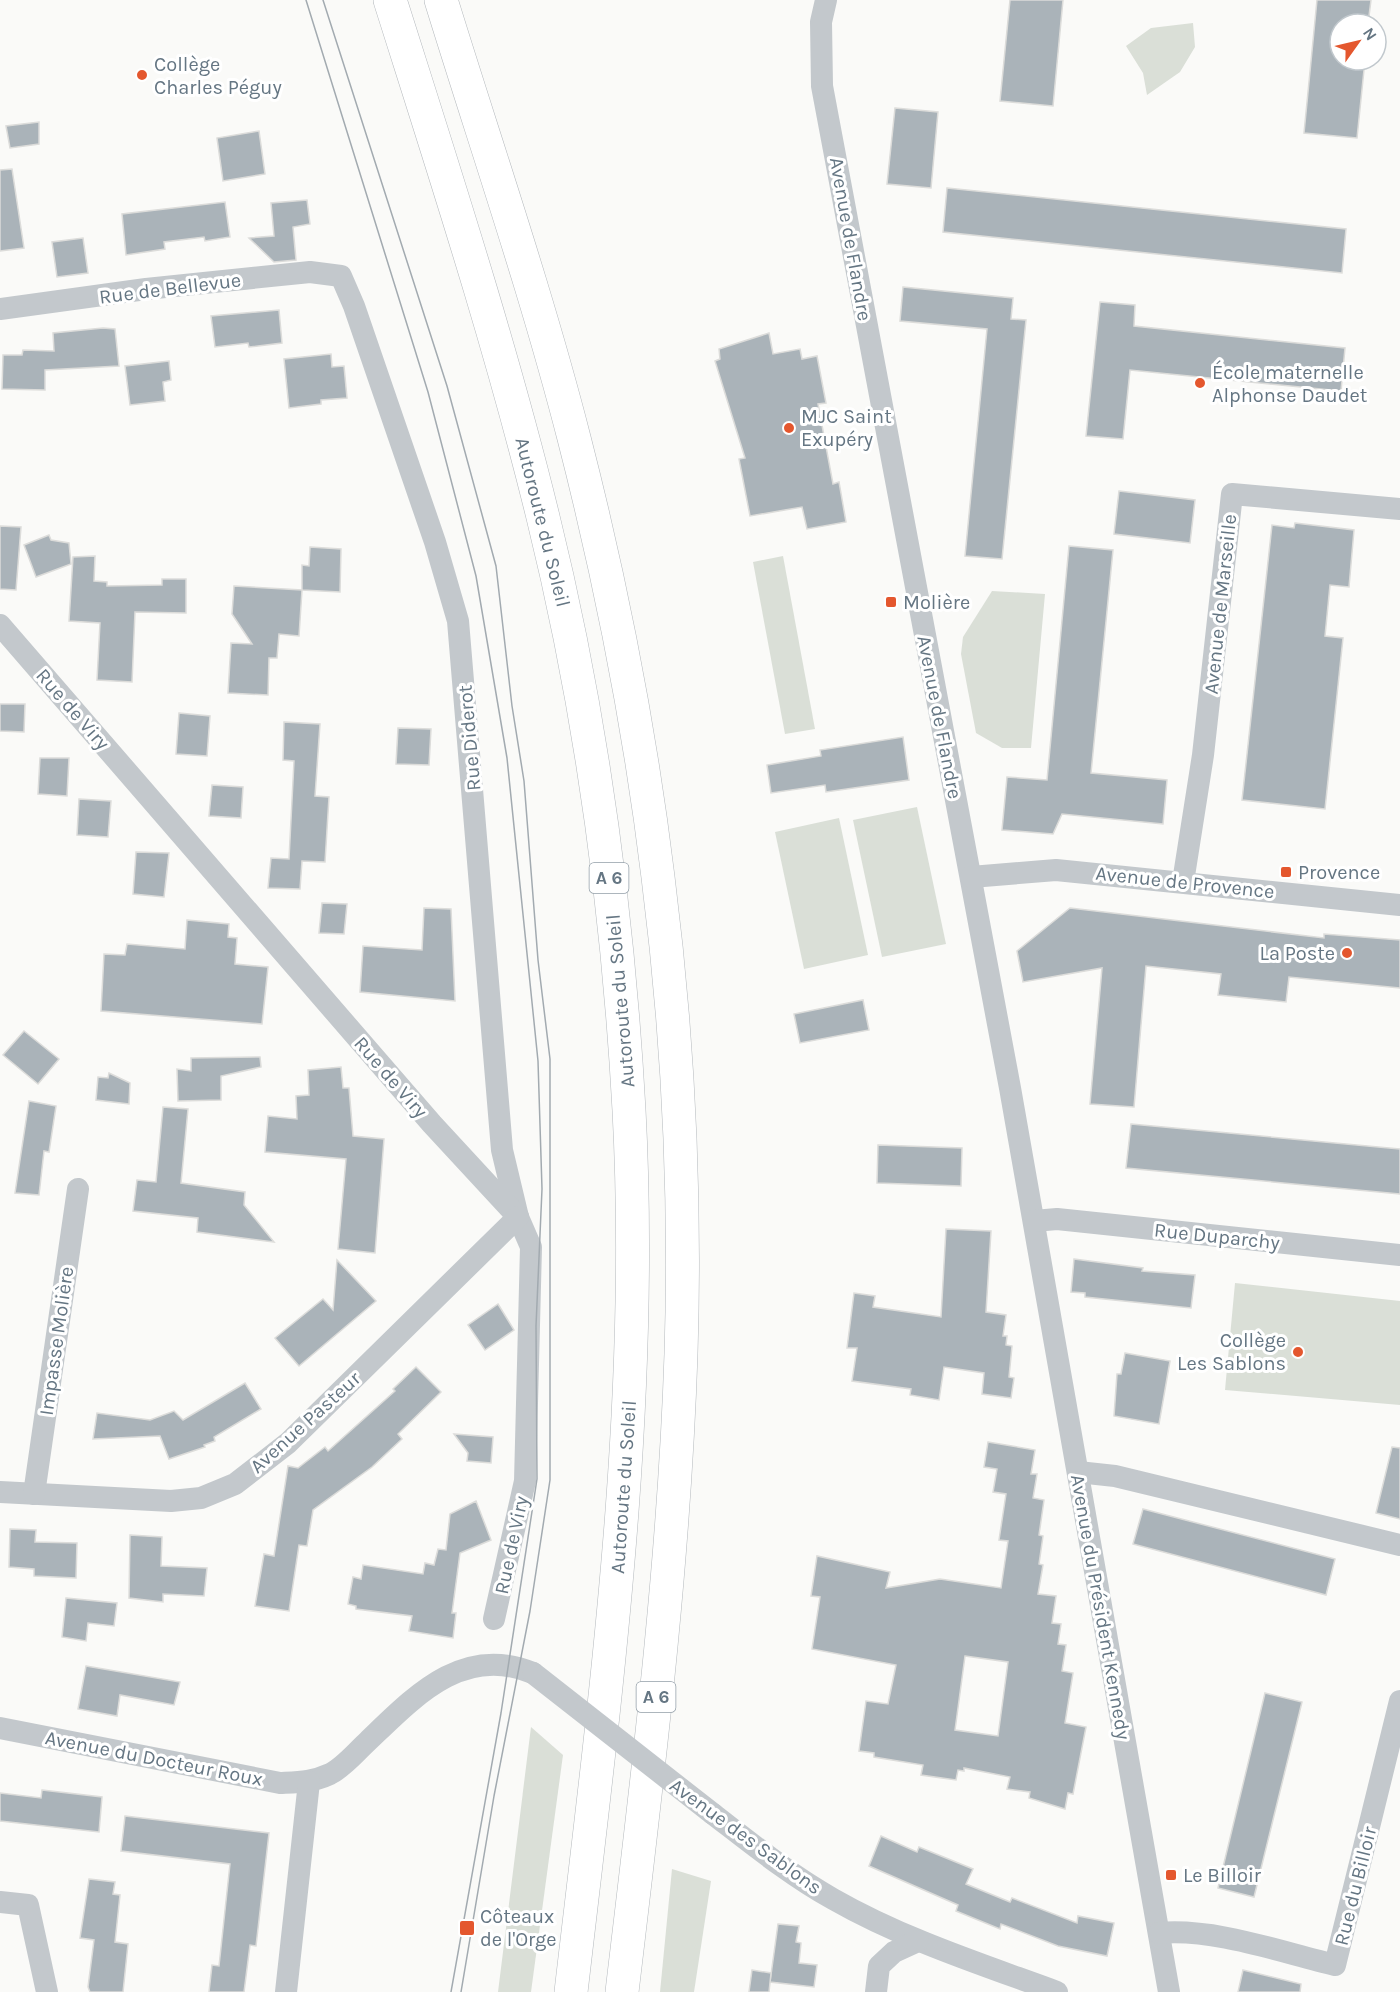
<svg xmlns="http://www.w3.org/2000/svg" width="1400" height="1992" font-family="Karla,sans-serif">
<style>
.green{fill:#dadfd7}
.building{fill:#aab3b9;stroke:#dcdcda;stroke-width:1.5;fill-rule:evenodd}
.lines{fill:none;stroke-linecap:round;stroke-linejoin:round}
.motorway-casing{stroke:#b4b9bd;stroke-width:34}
.minor{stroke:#c3c8cc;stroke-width:22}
.motorway{stroke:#fff;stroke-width:33}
.tram{stroke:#a2aab0;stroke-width:1.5}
.minor-bridge{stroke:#c3c8cc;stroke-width:22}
.poi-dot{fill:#e4572e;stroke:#fff;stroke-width:2}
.labels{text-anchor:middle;stroke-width:6;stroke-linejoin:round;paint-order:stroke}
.shield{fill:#fff;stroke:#939fa8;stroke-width:1.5}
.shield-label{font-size:18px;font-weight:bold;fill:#657683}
.poi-label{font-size:20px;fill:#657683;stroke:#fff;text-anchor:start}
.street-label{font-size:20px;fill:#657683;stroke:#fff}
</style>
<rect width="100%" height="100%" fill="#fafaf8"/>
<g class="green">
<path d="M 1193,23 L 1195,47 L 1180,72 L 1147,95 L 1143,73 L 1126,46 L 1151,28 Z"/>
<path d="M 783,556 L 815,729 L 785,734 L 753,562 Z"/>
<path d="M 992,591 L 1045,594 L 1031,748 L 1002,748 L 976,733 L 961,654 L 963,637 Z"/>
<path d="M 917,807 L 946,944 L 882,957 L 853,820 Z"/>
<path d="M 839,818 L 868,955 L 804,969 L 775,832 Z"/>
<path d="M 1235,1283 L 1400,1301 L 1400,1405 L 1225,1390 Z"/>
<path d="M 531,1727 L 563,1755 L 531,1992 L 498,1992 Z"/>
<path d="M 672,1869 L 711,1881 L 694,1992 L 660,1992 Z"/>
</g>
<g class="building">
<path d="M 1010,0 L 1063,0 L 1053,106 L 1000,101 Z"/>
<path d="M 1317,0 L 1371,0 L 1368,24 L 1340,24 L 1340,60 L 1365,60 L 1357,138 L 1304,133 Z"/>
<path d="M 895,108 L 938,112 L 931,188 L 887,184 Z"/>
<path d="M 39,122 L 39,144 L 10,148 L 6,126 Z"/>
<path d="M 259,131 L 265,174 L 223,181 L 217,138 Z"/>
<path d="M 12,169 L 24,248 L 0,251 L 0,170 Z"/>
<path d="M 947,188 L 1346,229 L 1342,273 L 943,232 Z"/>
<path d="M 307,200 L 310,224 L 293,227 L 296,260 L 274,262 L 249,238 L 274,236 L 271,203 Z"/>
<path d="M 225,202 L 230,237 L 205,241 L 204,237 L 164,242 L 165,249 L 126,255 L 122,214 Z"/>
<path d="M 83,238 L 88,273 L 57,277 L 52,242 Z"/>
<path d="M 903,287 L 1013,298 L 1011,319 L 1026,320 L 1002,559 L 965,556 L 987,329 L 900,321 Z"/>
<path d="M 1100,302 L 1135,305 L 1134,326 L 1345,348 L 1341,391 L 1130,370 L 1123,439 L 1086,436 Z"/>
<path d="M 279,310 L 282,343 L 249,347 L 248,343 L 215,347 L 211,316 Z"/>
<path d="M 103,328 L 115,329 L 119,366 L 45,370 L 45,390 L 2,389 L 3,355 L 22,355 L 23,350 L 54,351 L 53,333 Z"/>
<path d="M 769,333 L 773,354 L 800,349 L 802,359 L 817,356 L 826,403 L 818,404 L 833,484 L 839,482 L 846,522 L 807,529 L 802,507 L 750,516 L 739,459 L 745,458 L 715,361 L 720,359 L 719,349 Z"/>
<path d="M 331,354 L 332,367 L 344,366 L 347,398 L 321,400 L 321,404 L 289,408 L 284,359 Z"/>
<path d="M 169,361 L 171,380 L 163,382 L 165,401 L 130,405 L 125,366 Z"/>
<path d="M 1119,491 L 1195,500 L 1190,543 L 1114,534 Z"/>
<path d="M 1295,523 L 1354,530 L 1349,587 L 1330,585 L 1325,636 L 1343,638 L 1325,809 L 1242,800 L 1272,525 L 1294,528 Z"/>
<path d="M 0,526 L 21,527 L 16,590 L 0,589 Z"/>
<path d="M 49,535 L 51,540 L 69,543 L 71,564 L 36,577 L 24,545 Z"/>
<path d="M 1069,546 L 1113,550 L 1091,773 L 1167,780 L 1163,824 L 1062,814 L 1053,834 L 1002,830 L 1007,777 L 1047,780 Z"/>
<path d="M 310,547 L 341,549 L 340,592 L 302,590 L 302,565 L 309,566 Z"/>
<path d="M 95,556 L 94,581 L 107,582 L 107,586 L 162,585 L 162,579 L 186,579 L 186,613 L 135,612 L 132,682 L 97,680 L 100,623 L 69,621 L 73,557 Z"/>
<path d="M 234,586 L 302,590 L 299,636 L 279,634 L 277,658 L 269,658 L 268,695 L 228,693 L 231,643 L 252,644 L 232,614 Z"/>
<path d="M 0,704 L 25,704 L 24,732 L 0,731 Z"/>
<path d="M 179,713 L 210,716 L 207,756 L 176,754 Z"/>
<path d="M 284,722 L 320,724 L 315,796 L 329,797 L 325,862 L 302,861 L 300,889 L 268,888 L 271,858 L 289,859 L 294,761 L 283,760 Z"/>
<path d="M 398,728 L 431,729 L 429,765 L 396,764 Z"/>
<path d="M 903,737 L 909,780 L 826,792 L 825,785 L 771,793 L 767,765 L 821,756 L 820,750 Z"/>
<path d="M 40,758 L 69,758 L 67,796 L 38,794 Z"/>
<path d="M 212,785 L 243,787 L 241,818 L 209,816 Z"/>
<path d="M 79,799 L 111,801 L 108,837 L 77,835 Z"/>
<path d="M 136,852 L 169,853 L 164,897 L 133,894 Z"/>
<path d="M 322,903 L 347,904 L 344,934 L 319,933 Z"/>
<path d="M 424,908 L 451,909 L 455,1001 L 360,992 L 363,946 L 422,950 Z"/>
<path d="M 1070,908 L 1324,938 L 1324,934 L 1400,940 L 1400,988 L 1289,977 L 1286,1002 L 1218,995 L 1221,974 L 1146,966 L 1134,1107 L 1090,1104 L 1102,968 L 1023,982 L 1017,951 Z"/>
<path d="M 187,920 L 229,924 L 228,937 L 237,938 L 235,964 L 268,967 L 262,1024 L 101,1011 L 104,954 L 125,955 L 127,944 L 185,949 Z"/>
<path d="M 863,1000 L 869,1030 L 800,1043 L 794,1014 Z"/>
<path d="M 24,1031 L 59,1059 L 38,1084 L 3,1055 Z"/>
<path d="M 260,1057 L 261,1067 L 221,1076 L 221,1100 L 178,1101 L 177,1069 L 191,1071 L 191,1058 Z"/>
<path d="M 341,1067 L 343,1088 L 349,1088 L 353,1136 L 384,1139 L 375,1253 L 338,1249 L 346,1159 L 265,1152 L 268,1116 L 297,1119 L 296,1096 L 309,1095 L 308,1070 Z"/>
<path d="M 109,1073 L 130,1083 L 129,1104 L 96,1100 L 98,1077 L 108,1078 Z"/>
<path d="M 29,1101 L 56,1106 L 49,1152 L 44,1151 L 39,1195 L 15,1193 Z"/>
<path d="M 163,1107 L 188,1109 L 181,1183 L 245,1192 L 244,1205 L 274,1242 L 197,1232 L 198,1218 L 133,1211 L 137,1180 L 156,1182 Z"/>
<path d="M 1131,1124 L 1400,1149 L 1400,1194 L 1126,1168 Z"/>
<path d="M 878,1145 L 962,1148 L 961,1186 L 877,1183 Z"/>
<path d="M 946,1229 L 991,1231 L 986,1312 L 1006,1315 L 1003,1336 L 1007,1336 L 1006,1345 L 1012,1346 L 1009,1377 L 1014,1378 L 1011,1398 L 982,1394 L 984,1373 L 944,1367 L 939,1400 L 910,1395 L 911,1389 L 852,1381 L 857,1348 L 847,1348 L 854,1293 L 875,1296 L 873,1307 L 941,1317 Z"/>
<path d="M 1074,1259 L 1143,1268 L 1142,1271 L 1195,1275 L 1191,1308 L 1085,1297 L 1085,1293 L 1071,1292 Z"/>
<path d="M 337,1260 L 376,1301 L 299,1366 L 275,1338 L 323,1299 L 333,1310 Z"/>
<path d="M 498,1304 L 514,1330 L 485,1350 L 468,1325 Z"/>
<path d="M 1125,1353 L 1170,1361 L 1159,1424 L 1114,1416 L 1117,1374 L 1121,1374 Z"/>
<path d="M 416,1367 L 441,1392 L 398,1434 L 402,1439 L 372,1467 L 313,1510 L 307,1546 L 299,1545 L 289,1611 L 255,1606 L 264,1554 L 274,1556 L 288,1466 L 298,1468 L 325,1447 L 328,1451 L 395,1391 L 393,1389 Z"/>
<path d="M 245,1383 L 261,1409 L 214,1437 L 215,1441 L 204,1445 L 205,1447 L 169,1459 L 160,1436 L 93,1439 L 97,1413 L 150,1420 L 174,1411 L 183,1420 Z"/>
<path d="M 454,1434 L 493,1437 L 491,1463 L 467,1461 L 468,1453 Z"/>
<path d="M 988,1442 L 1035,1450 L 1031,1474 L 1037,1474 L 1033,1498 L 1044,1500 L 1039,1535 L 1043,1536 L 1039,1564 L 1043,1565 L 1038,1594 L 1056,1596 L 1052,1623 L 1061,1624 L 1058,1644 L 1066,1645 L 1062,1671 L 1073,1673 L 1065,1723 L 1086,1727 L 1073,1794 L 1068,1793 L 1065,1809 L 1029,1798 L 1030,1792 L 1007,1789 L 1010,1777 L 964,1768 L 964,1771 L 958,1770 L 956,1780 L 921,1775 L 923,1765 L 874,1757 L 874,1753 L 859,1751 L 866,1701 L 888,1704 L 896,1665 L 812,1649 L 820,1597 L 811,1596 L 817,1556 L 890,1572 L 886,1588 L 940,1579 L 1001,1588 L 1008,1541 L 999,1540 L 1006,1494 L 993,1492 L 997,1469 L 984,1467 ZM 965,1656 L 1008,1662 L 998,1736 L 955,1730 Z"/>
<path d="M 1392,1447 L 1400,1448 L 1400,1519 L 1376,1513 Z"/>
<path d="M 476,1501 L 491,1540 L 460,1553 L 452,1613 L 456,1613 L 453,1638 L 409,1631 L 412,1616 L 356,1609 L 356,1606 L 348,1604 L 353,1577 L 361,1579 L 363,1565 L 423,1574 L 425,1563 L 434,1565 L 438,1549 L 446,1550 L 450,1514 Z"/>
<path d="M 1143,1509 L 1335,1559 L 1326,1595 L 1133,1544 Z"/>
<path d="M 10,1529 L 36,1530 L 35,1542 L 77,1543 L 76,1578 L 34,1576 L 34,1569 L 9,1567 Z"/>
<path d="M 130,1535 L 162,1537 L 161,1566 L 207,1568 L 204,1596 L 163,1594 L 163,1602 L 129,1598 Z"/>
<path d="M 66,1598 L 117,1603 L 114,1626 L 88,1623 L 86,1641 L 62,1637 Z"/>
<path d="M 86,1666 L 180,1682 L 174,1705 L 120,1695 L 117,1716 L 78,1709 Z"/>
<path d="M 1265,1693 L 1302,1702 L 1254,1897 L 1218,1888 Z"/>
<path d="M 42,1790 L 102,1797 L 99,1832 L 0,1821 L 0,1793 L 41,1798 Z"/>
<path d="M 125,1816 L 269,1833 L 256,1946 L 250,1945 L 244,1992 L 209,1992 L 212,1965 L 219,1966 L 230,1864 L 121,1851 Z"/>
<path d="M 881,1836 L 917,1852 L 919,1847 L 973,1869 L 966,1884 L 1010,1902 L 1012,1898 L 1077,1923 L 1078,1916 L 1114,1923 L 1107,1956 L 1058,1946 L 1001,1924 L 1000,1929 L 956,1911 L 958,1905 L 869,1866 Z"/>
<path d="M 89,1879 L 115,1882 L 113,1894 L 120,1895 L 115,1942 L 128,1944 L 123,1992 L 90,1992 L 88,1987 L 94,1940 L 80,1938 Z"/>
<path d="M 778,1924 L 799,1926 L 796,1942 L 801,1943 L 799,1963 L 817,1965 L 814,1987 L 770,1982 Z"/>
<path d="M 752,1970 L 771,1973 L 769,1992 L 749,1992 Z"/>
<path d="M 1243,1970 L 1301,1984 L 1300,1992 L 1238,1992 Z"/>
</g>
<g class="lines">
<g class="motorway-casing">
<g id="motorway">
<path d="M 390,0 C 444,171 500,342 543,517 C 591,711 618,911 629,1110 C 645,1406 605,1699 571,1992"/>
<path d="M 441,0 C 486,146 536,290 574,438 C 611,582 640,729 658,877 C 678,1034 686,1196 681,1354 C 674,1568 647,1780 622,1992"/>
</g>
</g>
<g class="minor">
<path d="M 826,0 L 821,22 L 822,86 L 1010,1088 L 1169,1992"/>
<path d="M 0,309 L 146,289 L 310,272 L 341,276 L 354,306 L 435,542 L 458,621 L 502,1150 L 518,1217"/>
<path d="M 0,625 L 432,1124 L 518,1217 L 531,1247 L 525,1481 L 494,1619"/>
<path d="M 971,877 L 1056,870 L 1400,905"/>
<path d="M 1183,882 L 1203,755 L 1232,494 L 1400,509"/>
<path d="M 1034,1221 L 1057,1219 L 1400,1255"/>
<path d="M 1078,1472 L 1115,1476 L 1400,1545"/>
<path d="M 0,1492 L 171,1501 L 201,1498 L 235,1484 L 288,1443 L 518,1217"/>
<path d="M 34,1494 L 78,1189"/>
<path d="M 0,1728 L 280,1783 C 298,1782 313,1782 330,1774 C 344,1767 356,1752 368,1741 C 415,1696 463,1644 533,1673"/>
<path d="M 713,1814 C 752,1844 790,1875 833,1899 C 903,1939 981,1964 1057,1992"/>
<path d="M 0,1902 L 28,1905 L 47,1992"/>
<path d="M 1159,1933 C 1215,1928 1280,1952 1335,1965 L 1400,1701"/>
<path d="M 286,1992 L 309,1782"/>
<path d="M 876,1992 L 879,1966 L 894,1952 L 918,1941"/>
</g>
<use href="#motorway" class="motorway"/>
<g class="tram">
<path d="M 306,0 L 428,392 L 476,576 L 507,758 L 538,1061 L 542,1189 L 536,1326 L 537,1479 L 501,1713 L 451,1992"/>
<path d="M 323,0 L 447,386 L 496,566 L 512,706 L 524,781 L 538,960 L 550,1059 L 550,1480 L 530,1611 L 494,1796 L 461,1992"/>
</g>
<path class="minor-bridge" d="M 533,1673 L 713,1814"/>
</g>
<g class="poi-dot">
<circle cx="142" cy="75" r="6"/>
<circle cx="1200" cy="383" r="6"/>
<circle cx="789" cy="428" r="6"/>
<rect x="885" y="596" width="12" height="12" rx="3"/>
<rect x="1280" y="866" width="12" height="12" rx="3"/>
<circle cx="1347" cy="953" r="6"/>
<circle cx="1298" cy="1352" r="6"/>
<rect x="1165" y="1869" width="12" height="12" rx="3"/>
<rect x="459" y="1920" width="16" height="16" rx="3"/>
</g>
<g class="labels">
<g class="shield">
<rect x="589.5" y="863" width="39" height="30" rx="4.5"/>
<rect x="636.5" y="1682" width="39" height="30" rx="4.5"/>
</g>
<g class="shield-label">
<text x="609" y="884">A 6</text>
<text x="656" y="1703">A 6</text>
</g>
<g class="poi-label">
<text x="154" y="71">Collège<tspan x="154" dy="23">Charles Péguy</tspan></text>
<text x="1212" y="379">École maternelle<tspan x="1212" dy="23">Alphonse Daudet</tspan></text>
<text x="801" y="423">MJC Saint<tspan x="801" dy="23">Exupéry</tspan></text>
<text x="903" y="609">Molière</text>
<text x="1298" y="879">Provence</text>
<text x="1335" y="960" text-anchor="end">La Poste</text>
<text x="1286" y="1347" text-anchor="end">Collège<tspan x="1286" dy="23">Les Sablons</tspan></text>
<text x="1183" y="1882">Le Billoir</text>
<text x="480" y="1923">Côteaux<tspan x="480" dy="23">de l'Orge</tspan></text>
</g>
<g class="street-label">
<text transform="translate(851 239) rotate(80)" y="7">Avenue de Flandre</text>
<text transform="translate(170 288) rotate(-7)" y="7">Rue de Bellevue</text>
<text transform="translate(543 522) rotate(76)" y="7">Autoroute du Soleil</text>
<text transform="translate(1220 604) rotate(-84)" y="7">Avenue de Marseille</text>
<text transform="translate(73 709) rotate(49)" y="7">Rue de Viry</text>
<text transform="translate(940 717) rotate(79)" y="7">Avenue de Flandre</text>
<text transform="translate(469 738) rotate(-95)" y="7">Rue Diderot</text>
<text transform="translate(1185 882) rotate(6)" y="7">Avenue de Provence</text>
<text transform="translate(620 1001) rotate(-95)" y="7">Autoroute du Soleil</text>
<text transform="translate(391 1077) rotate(49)" y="7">Rue de Viry</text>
<text transform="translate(1217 1236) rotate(6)" y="7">Rue Duparchy</text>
<text transform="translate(56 1341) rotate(-82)" y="7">Impasse Molière</text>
<text transform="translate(305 1422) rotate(-42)" y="7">Avenue Pasteur</text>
<text transform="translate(623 1487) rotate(-86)" y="7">Autoroute du Soleil</text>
<text transform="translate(511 1545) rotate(-78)" y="7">Rue de Viry</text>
<text transform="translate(1101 1607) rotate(80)" y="7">Avenue du Président Kennedy</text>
<text transform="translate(154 1758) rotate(11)" y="7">Avenue du Docteur Roux</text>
<text transform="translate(746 1836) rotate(36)" y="7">Avenue des Sablons</text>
<text transform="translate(1355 1886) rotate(-76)" y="7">Rue du Billoir</text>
</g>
</g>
<g transform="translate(1358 42) rotate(56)"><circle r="28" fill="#ffffff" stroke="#c1c8cd" stroke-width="1.5"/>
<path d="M0-4.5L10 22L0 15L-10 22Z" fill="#e4572e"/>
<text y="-9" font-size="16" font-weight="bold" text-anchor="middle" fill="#657683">N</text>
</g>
</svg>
